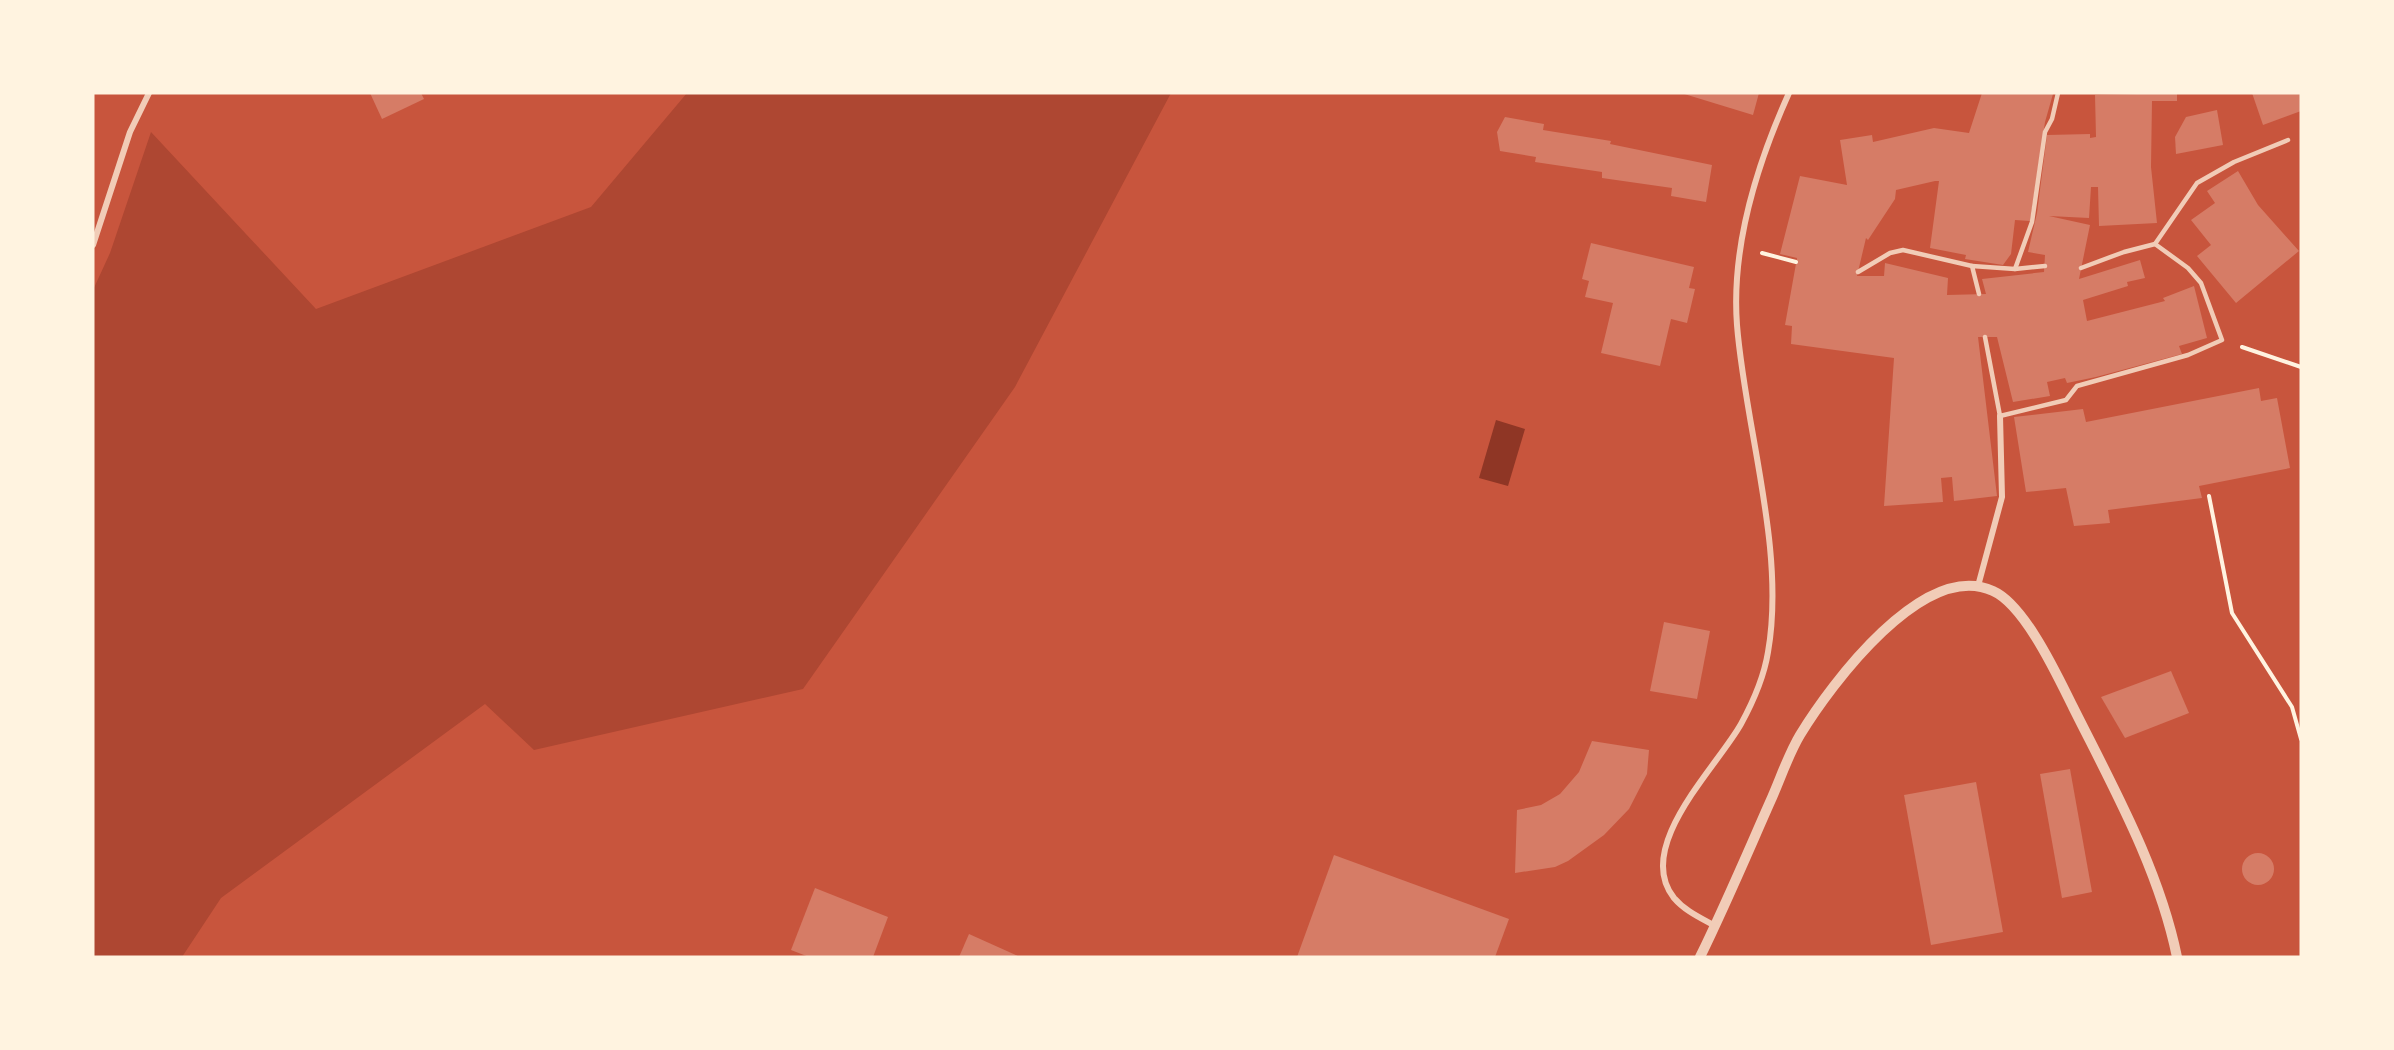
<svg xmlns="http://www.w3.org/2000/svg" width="2394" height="1050" font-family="'Nunito Sans',sans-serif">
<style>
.green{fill:#ae4732}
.water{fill:#8f3625}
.building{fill:#d67c66}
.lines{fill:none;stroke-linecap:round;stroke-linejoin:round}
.path{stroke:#fff3e0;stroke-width:4}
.service{stroke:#f1ccb7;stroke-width:4.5}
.minor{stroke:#f1ccb7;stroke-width:6}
.tertiary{stroke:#f1ccb7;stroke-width:10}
</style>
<rect width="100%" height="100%" fill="#c8553d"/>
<path class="green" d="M 687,93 L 1171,93 L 1015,387 L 803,689 L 534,750 L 485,704 L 221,898 L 182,957 L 93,957 L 93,290 L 110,253 L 151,132 L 316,309 L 591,207 Z"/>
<path class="water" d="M 1496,420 L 1525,429 L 1508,486 L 1479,478 Z"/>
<g class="building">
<path d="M 370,93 L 421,93 L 424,99 L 382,119 Z"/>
<path d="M 1681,93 L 1759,93 L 1753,115 Z"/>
<path d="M 1982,93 L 2053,94 L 2045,122 L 2030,221 L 2015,220 L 2011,254 L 2003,265 L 1965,259 L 1966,255 L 1930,248 L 1939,181 L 1935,181 L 1896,190 L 1895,199 L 1868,240 L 1866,238 L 1857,276 L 1884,276 L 1885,263 L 1948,278 L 1947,295 L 1986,294 L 1982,279 L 2044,272 L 2045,255 L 2028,252 L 2037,213 L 2047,135 L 2090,134 L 2090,138 L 2096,137 L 2095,95 L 2177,93 L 2177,101 L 2152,101 L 2151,167 L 2157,223 L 2099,226 L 2098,187 L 2091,187 L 2089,218 L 2049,216 L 2090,225 L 2079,279 L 2140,260 L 2145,278 L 2127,282 L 2128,286 L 2083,300 L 2087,321 L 2165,301 L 2163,298 L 2194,286 L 2207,338 L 2179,346 L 2182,354 L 2096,377 L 2067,383 L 2065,378 L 2047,382 L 2050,396 L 2013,402 L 1997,337 L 1978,337 L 1997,496 L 1954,501 L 1952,477 L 1941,478 L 1943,502 L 1884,506 L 1894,358 L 1791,344 L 1792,326 L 1785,325 L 1797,258 L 1780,254 L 1800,176 L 1847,185 L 1840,140 L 1872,135 L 1873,142 L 1934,128 L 1969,133 Z"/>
<path d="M 2252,93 L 2301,93 L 2301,111 L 2263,125 Z"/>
<path d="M 2217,110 L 2223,145 L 2176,154 L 2175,137 L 2186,117 Z"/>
<path d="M 1505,117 L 1544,124 L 1543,130 L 1611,141 L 1610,144 L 1712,165 L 1706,202 L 1671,196 L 1672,188 L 1602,178 L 1602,172 L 1535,162 L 1536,157 L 1500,151 L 1497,132 Z"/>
<path d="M 2238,171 L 2258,205 L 2299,251 L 2236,303 L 2197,256 L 2211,245 L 2191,220 L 2215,203 L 2207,191 Z"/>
<path d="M 1591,243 L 1694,267 L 1689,288 L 1695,289 L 1687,323 L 1671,319 L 1660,366 L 1601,353 L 1613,303 L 1585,297 L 1589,281 L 1582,279 Z"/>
<path d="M 2259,388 L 2261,401 L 2277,398 L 2290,468 L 2199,486 L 2202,498 L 2108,510 L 2110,523 L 2074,526 L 2066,488 L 2026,492 L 2014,417 L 2083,409 L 2086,422 Z"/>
<path d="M 1664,622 L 1710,631 L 1697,699 L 1650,691 Z"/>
<path d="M 2171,671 L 2189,713 L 2125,738 L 2101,697 Z"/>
<path d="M 1592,741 L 1649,750 L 1647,774 L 1629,809 L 1604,835 L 1568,861 L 1555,867 L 1515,873 L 1517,810 L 1541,805 L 1560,794 L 1579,772 Z"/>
<path d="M 2070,769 L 2092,892 L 2062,898 L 2040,774 Z"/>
<path d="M 1976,782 L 2003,932 L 1931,945 L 1904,795 Z"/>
<circle cx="2258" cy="869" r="16"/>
<path d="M 1334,855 L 1509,919 L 1495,957 L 1297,957 Z"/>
<path d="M 815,888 L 888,917 L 873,957 L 809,957 L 791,950 Z"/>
<path d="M 969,934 L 1020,957 L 959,957 Z"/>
</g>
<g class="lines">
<g class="path">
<path d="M 1762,253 L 1796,262"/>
<path d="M 2242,347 L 2301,367"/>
<path d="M 2209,496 L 2232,613 L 2292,707 L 2301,739"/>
</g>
<g class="service">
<path d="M 2081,268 L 2124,252 L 2155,244"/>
<path d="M 2015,269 L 2045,266"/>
<path d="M 1858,272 L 1890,253 L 1903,250 L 1972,266"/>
<path d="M 1979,294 L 1972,266 L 2015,269 L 2032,222 L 2045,132 L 2052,119 L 2058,93"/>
<path d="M 1985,337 L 2000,416 L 2066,400 L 2077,386 L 2188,355 L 2222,340 L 2201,283 L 2188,268 L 2155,244 L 2197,183 L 2234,162 L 2288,140"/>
</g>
<g class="minor">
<path d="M 93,245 L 130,132 L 149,93"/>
<path d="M 1978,586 L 2002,497 L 2000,416"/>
<path d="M 1715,926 C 1701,918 1685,911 1674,898 C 1633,847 1717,767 1741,724 C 1753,702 1764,677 1768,652 C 1786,550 1745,428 1737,325 C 1731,246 1757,164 1789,93"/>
</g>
<path class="tertiary" d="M 1700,957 C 1725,906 1747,854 1770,802 C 1780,780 1788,755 1800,735 C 1831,684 1924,559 1993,591 C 2025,605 2058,677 2073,707 C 2113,787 2159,869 2177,957"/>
</g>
<rect width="2394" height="1050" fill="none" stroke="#fff3e0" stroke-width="189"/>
</svg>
